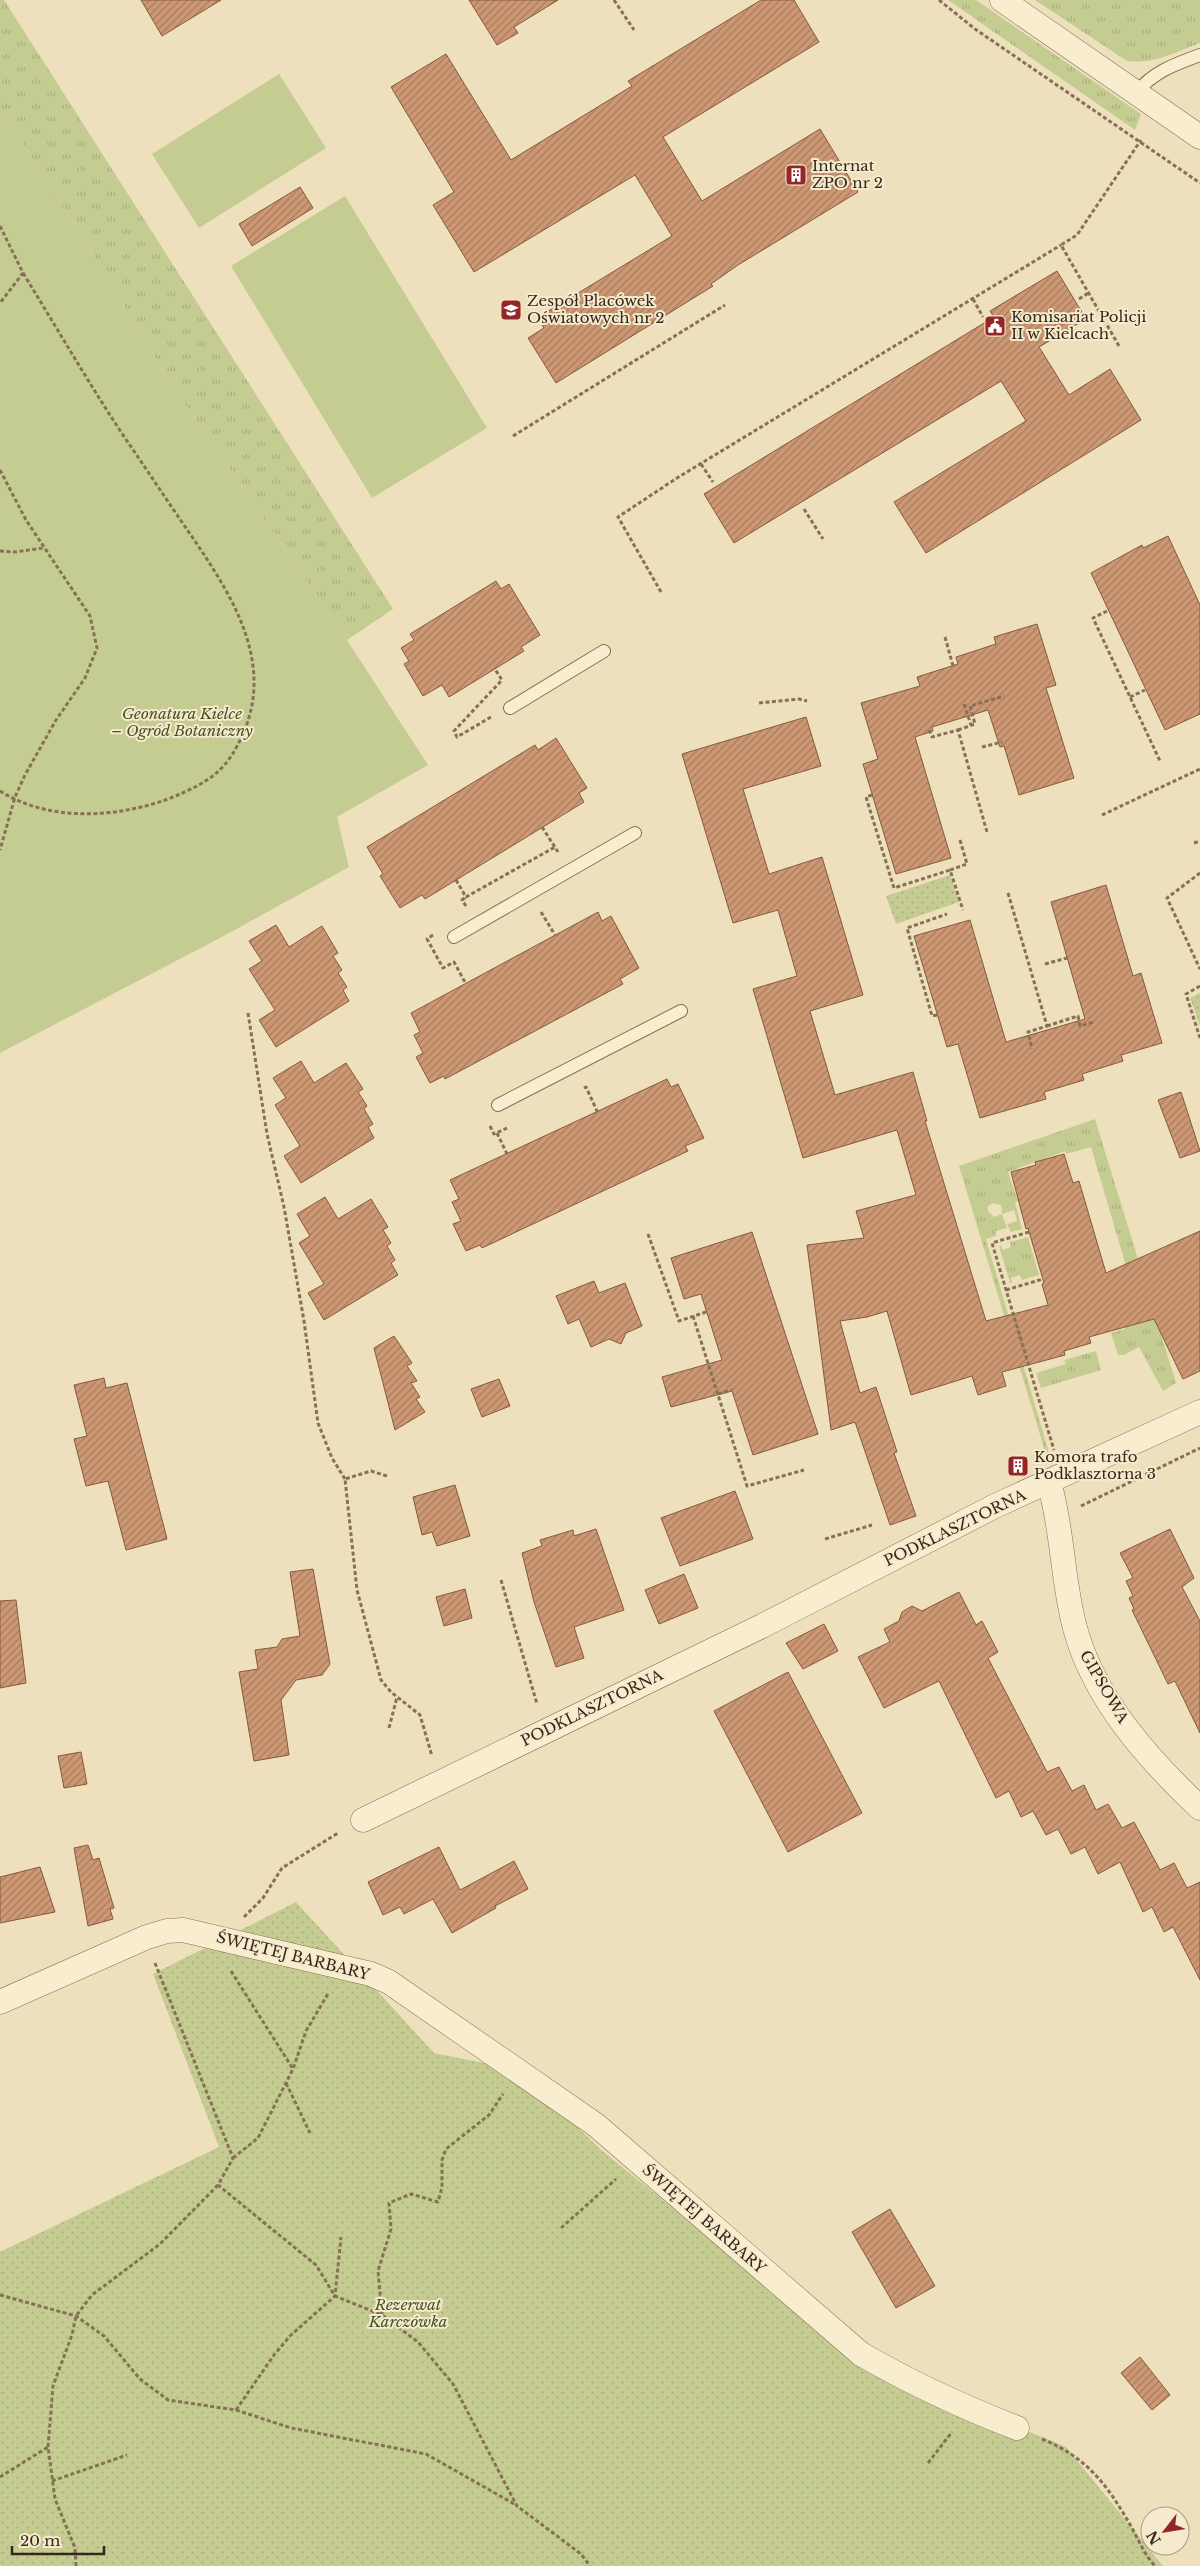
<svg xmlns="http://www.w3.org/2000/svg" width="1200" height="2566" font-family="'Libre Baskerville',serif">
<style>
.grass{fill:url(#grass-tufts)}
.park{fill:url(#park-dots)}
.garden{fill:#c5cc92}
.building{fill:url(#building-hatch);stroke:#85593c}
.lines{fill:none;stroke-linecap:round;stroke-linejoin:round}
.service-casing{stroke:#867056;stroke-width:14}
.minor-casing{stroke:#867056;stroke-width:25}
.path{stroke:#867056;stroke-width:3;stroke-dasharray:4 2.5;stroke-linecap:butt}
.service{stroke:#f9edd0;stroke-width:12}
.minor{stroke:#f9edd0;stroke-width:24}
.labels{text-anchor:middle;stroke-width:4;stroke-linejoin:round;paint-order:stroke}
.poi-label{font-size:15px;fill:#35281b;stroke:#f5eacd;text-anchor:start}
.park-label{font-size:15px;font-style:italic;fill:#465222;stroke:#f5eacd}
.street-label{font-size:15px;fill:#35281b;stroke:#f5eacd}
</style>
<defs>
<pattern id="grass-tufts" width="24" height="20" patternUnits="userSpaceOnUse" patternTransform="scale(1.25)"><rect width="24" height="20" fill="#c5cc92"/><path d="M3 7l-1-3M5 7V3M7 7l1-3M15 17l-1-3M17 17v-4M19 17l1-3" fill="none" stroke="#aaaf7d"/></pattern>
<pattern id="park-dots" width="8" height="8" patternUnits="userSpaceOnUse" patternTransform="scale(1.25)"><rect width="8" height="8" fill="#c5cc92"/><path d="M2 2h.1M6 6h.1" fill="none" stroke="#aaaf7d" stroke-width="1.8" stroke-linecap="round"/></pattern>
<pattern id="building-hatch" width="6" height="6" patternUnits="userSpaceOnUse" patternTransform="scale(1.25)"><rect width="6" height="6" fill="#cd9873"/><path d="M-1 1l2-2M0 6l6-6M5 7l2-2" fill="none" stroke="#a77c5e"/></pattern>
</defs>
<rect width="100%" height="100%" fill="#eee0bd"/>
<g class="grass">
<path d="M 0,0 L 4,0 L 393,609 L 347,640 L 172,386 L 85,242 L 0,108 Z"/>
<path d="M 948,0 L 976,0 L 1141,114 L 1135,130 Z"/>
<path d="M 1035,0 L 1200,0 L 1200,43 C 1176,52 1152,65 1127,61 Z"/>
<path d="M 1095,1119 L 1176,1383 L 1163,1391 L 1139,1347 L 1124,1355 L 1118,1355 L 1111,1333 L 1125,1329 L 1124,1323 L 1141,1317 L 1091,1147 L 1066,1154 L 1065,1151 L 1008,1172 L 1018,1201 L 1015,1202 L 1022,1229 L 1011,1232 L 1007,1224 L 1017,1221 L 1014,1210 L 1002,1214 L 1001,1205 L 993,1203 L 988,1206 L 988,1211 L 994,1217 L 1002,1214 L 1007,1228 L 996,1231 L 996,1236 L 986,1239 L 1047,1446 L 1050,1456 L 1047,1458 L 959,1166 Z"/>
<path d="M 1028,1237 L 1039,1275 L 1022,1280 L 1020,1275 L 1011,1278 L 1012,1283 L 1010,1283 L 999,1246 L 1001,1245 L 1003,1250 L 1011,1247 L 1010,1242 Z"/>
<path d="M 1096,1351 L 1101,1370 L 1041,1388 L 1036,1373 L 1066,1364 L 1064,1360 Z"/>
</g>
<g class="park">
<path d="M 950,875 L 959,902 L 896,924 L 886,896 Z"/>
<path d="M 1200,993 L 1200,1026 L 1190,998 Z"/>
<path d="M 296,1902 L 434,2053 L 519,2070 L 600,2149 L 862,2362 L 1066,2447 L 1163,2566 L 0,2566 L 0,2252 L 219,2147 L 153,1974 Z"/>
</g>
<g class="garden">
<path d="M 279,74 L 326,148 L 199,228 L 152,154 Z"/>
<path d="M 0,108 L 85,242 L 172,386 L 347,640 L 428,765 L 337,817 L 349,867 L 220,938 L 0,1053 Z"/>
<path d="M 345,196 L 487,428 L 372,498 L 231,266 Z"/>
</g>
<g class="building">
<path d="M 141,0 L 221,0 L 162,36 Z"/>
<path d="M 469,0 L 558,0 L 514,27 L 518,33 L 497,45 Z"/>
<path d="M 761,0 L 794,0 L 819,42 L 663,137 L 702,201 L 820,129 L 858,192 L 738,265 L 711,284 L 713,286 L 556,383 L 528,338 L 544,328 L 537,318 L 672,236 L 635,175 L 474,272 L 433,205 L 454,192 L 391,87 L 446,54 L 511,160 L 632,86 L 628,81 Z"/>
<path d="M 300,187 L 313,208 L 252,246 L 239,224 Z"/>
<path d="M 1057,271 L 1086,319 L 1039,347 L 1069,395 L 1110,369 L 1141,420 L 926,553 L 894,502 L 1026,421 L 1001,381 L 734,543 L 704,494 L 994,317 L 990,311 Z"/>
<path d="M 1168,536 L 1200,605 L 1200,714 L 1165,730 L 1091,573 L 1142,545 L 1143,548 Z"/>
<path d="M 496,581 L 501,589 L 509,584 L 540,635 L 521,647 L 524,651 L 449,697 L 442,685 L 423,696 L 404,664 L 409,661 L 401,648 L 414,640 L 410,634 Z"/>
<path d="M 1037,624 L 1056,685 L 1046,688 L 1074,778 L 1019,795 L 1004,746 L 1000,747 L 988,710 L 932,727 L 933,731 L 915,737 L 951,858 L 896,874 L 863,764 L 878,759 L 861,703 L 920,686 L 917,677 L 958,664 L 956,657 L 996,644 L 994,637 Z"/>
<path d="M 806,717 L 821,766 L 743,789 L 769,874 L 822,857 L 863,995 L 810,1011 L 835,1095 L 913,1072 L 927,1121 L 925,1121 L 986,1321 L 1048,1305 L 1042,1284 L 1044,1283 L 1028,1228 L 1026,1229 L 1011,1172 L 1036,1165 L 1035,1162 L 1064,1154 L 1073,1183 L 1079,1181 L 1106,1273 L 1200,1231 L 1200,1371 L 1183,1379 L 1154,1319 L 1089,1337 L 1091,1343 L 1064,1351 L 1065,1355 L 1002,1372 L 1006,1386 L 978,1395 L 972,1376 L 911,1395 L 887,1311 L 867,1317 L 840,1321 L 860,1393 L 876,1387 L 897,1452 L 894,1453 L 916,1516 L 890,1525 L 855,1422 L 831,1430 L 807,1245 L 864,1238 L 856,1211 L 916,1195 L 897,1130 L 803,1158 L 753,989 L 797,976 L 778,910 L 733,923 L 682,754 Z"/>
<path d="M 556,738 L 587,788 L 579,793 L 584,802 L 425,899 L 422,895 L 400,908 L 380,876 L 383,874 L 367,847 L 535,745 L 538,750 Z"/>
<path d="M 1106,885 L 1133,976 L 1141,973 L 1162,1043 L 1121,1055 L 1123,1061 L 1082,1074 L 1084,1080 L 1044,1092 L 1046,1099 L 980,1118 L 958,1044 L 947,1047 L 914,936 L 970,920 L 1006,1042 L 1085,1019 L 1051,902 Z"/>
<path d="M 598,912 L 602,921 L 611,916 L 639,968 L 620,979 L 623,984 L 445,1079 L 444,1076 L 430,1083 L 416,1057 L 423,1053 L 414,1035 L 420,1032 L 411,1013 Z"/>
<path d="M 276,925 L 289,947 L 322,926 L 338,953 L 333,956 L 342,970 L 338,973 L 347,987 L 343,990 L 349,1001 L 276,1047 L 259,1020 L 275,1010 L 249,969 L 262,961 L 249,941 Z"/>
<path d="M 301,1061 L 314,1083 L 346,1063 L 363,1089 L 358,1092 L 367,1106 L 364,1109 L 373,1124 L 368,1127 L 374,1138 L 301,1183 L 284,1156 L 300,1146 L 275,1105 L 286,1098 L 273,1078 Z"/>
<path d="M 667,1079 L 671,1087 L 678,1084 L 704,1138 L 685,1146 L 688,1151 L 482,1248 L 480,1245 L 466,1251 L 453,1224 L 461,1221 L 452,1202 L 459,1199 L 450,1180 Z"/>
<path d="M 1181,1092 L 1200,1151 L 1180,1158 L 1158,1100 Z"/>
<path d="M 325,1197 L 338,1219 L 371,1199 L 388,1227 L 383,1230 L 391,1243 L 387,1246 L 395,1260 L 391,1263 L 398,1275 L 324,1320 L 308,1293 L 324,1284 L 299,1243 L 310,1236 L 297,1214 Z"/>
<path d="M 752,1232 L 818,1434 L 753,1455 L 732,1391 L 671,1407 L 662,1377 L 722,1360 L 701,1294 L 684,1299 L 671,1258 Z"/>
<path d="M 594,1281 L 599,1293 L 625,1283 L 642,1326 L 626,1333 L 621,1344 L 609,1339 L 591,1347 L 579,1319 L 568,1324 L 556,1296 Z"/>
<path d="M 394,1336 L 412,1363 L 407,1366 L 417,1381 L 411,1383 L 420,1397 L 416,1399 L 425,1412 L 395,1430 L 374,1348 Z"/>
<path d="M 104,1378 L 106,1388 L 127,1383 L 167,1539 L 126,1550 L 108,1481 L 86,1486 L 74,1439 L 87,1436 L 74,1385 Z"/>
<path d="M 499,1379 L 510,1406 L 482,1417 L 471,1389 Z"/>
<path d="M 455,1485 L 470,1536 L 437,1546 L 432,1532 L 422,1535 L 413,1497 Z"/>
<path d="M 735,1491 L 753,1539 L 680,1566 L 661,1518 Z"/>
<path d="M 596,1529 L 624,1610 L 574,1627 L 584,1658 L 556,1667 L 534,1602 L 522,1553 L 542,1546 L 540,1540 L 573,1530 L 574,1536 Z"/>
<path d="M 1170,1529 L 1194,1578 L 1182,1587 L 1200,1621 L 1200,1733 L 1175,1681 L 1168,1684 L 1132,1610 L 1134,1609 L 1129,1598 L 1133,1596 L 1126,1581 L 1133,1578 L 1120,1553 Z"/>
<path d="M 313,1569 L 330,1664 L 322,1675 L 296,1680 L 281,1700 L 289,1755 L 254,1761 L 239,1672 L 258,1669 L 255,1650 L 277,1647 L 282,1639 L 300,1636 L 290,1572 Z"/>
<path d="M 684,1574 L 698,1608 L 659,1624 L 645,1590 Z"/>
<path d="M 465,1589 L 472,1618 L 444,1626 L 436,1597 Z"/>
<path d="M 959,1592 L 976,1625 L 982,1621 L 998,1652 L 988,1658 L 1047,1772 L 1059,1767 L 1072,1791 L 1084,1785 L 1096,1810 L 1108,1804 L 1122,1828 L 1134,1822 L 1160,1870 L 1174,1863 L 1187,1888 L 1200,1882 L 1200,1980 L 1173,1927 L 1164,1932 L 1152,1907 L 1143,1912 L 1120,1862 L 1098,1874 L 1085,1847 L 1071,1854 L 1058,1829 L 1046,1835 L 1033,1811 L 1021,1817 L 1009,1791 L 996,1798 L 939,1681 L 884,1708 L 858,1657 L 890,1642 L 884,1629 L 899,1621 L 902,1612 L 912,1606 L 922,1611 Z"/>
<path d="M 16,1600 L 26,1683 L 0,1688 L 0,1601 Z"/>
<path d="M 824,1624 L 838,1651 L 803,1669 L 786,1643 Z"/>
<path d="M 788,1672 L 862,1813 L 788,1852 L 714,1711 Z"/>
<path d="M 81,1752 L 87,1784 L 64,1788 L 58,1756 Z"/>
<path d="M 88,1845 L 93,1860 L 99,1858 L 114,1908 L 110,1909 L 113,1919 L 88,1926 L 74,1848 Z"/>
<path d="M 439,1847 L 460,1890 L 514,1861 L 528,1889 L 495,1906 L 496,1908 L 452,1933 L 433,1899 L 404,1914 L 400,1907 L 383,1915 L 368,1882 Z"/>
<path d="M 40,1867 L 55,1912 L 0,1923 L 0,1877 Z"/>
<path d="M 890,2209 L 935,2286 L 896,2308 L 852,2232 Z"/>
<path d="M 1140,2357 L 1170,2395 L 1152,2410 L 1121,2373 Z"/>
</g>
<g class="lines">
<g class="service-casing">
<g id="service">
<path d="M 1136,93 C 1153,72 1175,64 1200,55"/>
<path d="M 510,708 L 604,651"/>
<path d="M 454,937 L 635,833"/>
<path d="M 498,1105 L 681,1011"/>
</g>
</g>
<g class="minor-casing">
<g id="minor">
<path d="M 1002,0 L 1200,137"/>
<path d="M 1049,1482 C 1063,1530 1062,1580 1075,1628 C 1094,1699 1148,1759 1200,1808"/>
<path d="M 363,1820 L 762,1626 L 995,1506 L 1200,1412"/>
<path d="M 0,2002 L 147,1937 L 167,1931 L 183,1930 L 371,1974 L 389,1982 L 596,2125 L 861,2354 C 911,2383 963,2407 1017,2428"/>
</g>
</g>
<g class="path">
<path d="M 614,0 L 634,30"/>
<path d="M 939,0 L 975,29 L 1200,183"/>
<path d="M 0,226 L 23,273 L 0,303"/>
<path d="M 973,299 L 983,317"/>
<path d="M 1079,299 L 1090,292"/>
<path d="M 1119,346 L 1061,245 L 1077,235 L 1141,140"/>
<path d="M 513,436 L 725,305"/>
<path d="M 701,464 L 713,482"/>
<path d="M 0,470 L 26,520 L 90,616 L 97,648 L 85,678 L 56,720 L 25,775 L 15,797 L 0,850"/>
<path d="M 804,509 L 823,539"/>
<path d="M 0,551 L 15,552 L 43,548"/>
<path d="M 661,592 L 618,517 L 677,478 L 1061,245"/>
<path d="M 1107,611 L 1093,618 L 1160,761"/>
<path d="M 945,637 L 953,666"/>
<path d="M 1130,697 L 1145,690"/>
<path d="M 759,703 L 799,699 L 807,701"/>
<path d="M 964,704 L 971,725"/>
<path d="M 491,717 L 457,737 L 454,731 L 502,680 L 495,669"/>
<path d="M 929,730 L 932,737 L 958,730 L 987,832"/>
<path d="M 958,730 L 975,724 L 970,706 L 1004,696"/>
<path d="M 982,747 L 1002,742"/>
<path d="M 0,791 C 49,822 116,818 168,799 C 210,782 228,771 245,729 C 275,654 224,584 184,525 C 164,496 145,467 125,438 C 89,384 57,328 23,273"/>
<path d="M 872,795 L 866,797 L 894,888 L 950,870"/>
<path d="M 1102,815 L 1200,769"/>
<path d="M 542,827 L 558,852"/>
<path d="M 960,840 L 967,864 L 950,870 L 963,910"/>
<path d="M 1194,843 L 1200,841"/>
<path d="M 1200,873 L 1167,898 L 1200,969"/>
<path d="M 456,880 L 466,897 L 555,847"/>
<path d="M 1008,893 L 1047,1026 L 1028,1032 L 1032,1049"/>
<path d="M 466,906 L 462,900 L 466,897"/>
<path d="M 541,912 L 555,935"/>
<path d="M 433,935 L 427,939 L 443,968 L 454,962 L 466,984"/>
<path d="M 1045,964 L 1067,958"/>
<path d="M 1200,986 L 1186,994 L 1200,1038"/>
<path d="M 248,1013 L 267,1134 L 284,1207 L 304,1321 L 318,1423 L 332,1458 L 345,1479"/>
<path d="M 937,1015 L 932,1016 L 907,928 L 947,914"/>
<path d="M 1047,1026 L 1078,1016 L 1080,1026 L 1094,1022"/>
<path d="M 584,1088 L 586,1087 L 597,1111"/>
<path d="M 490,1126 L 494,1134 L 507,1128"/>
<path d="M 497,1133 L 507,1154"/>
<path d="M 1029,1232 L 992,1243 L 1054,1450"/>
<path d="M 648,1234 L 679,1321 L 706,1312"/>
<path d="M 1006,1290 L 1043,1279"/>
<path d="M 693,1316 L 747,1486 L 804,1470"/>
<path d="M 718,1394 L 732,1390"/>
<path d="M 387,1476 L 371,1471 L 345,1479 L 357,1590 L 381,1680 L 391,1692 L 420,1715 L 432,1756"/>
<path d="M 1081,1506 L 1200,1448"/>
<path d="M 825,1539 L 872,1525"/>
<path d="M 501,1580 L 537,1704"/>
<path d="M 389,1728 L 397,1697"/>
<path d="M 244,1917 L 263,1898 L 282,1868 L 338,1833"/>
<path d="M 155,1963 L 233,2158 L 218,2185 L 316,2265 L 335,2296 L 382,2315 L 418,2342 L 453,2384 L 517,2506 L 581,2554 L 590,2566"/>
<path d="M 231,1971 L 293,2069"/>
<path d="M 286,2083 L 310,2133"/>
<path d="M 233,2158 L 258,2138 L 293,2069 L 306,2031 L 329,1992"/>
<path d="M 561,2228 L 616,2179"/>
<path d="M 0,2295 L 76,2316 L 104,2336 L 140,2379 L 168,2400 L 236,2410 L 291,2428 L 426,2454 L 516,2505"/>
<path d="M 382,2315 L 378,2271 L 391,2229 L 389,2203 L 411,2194 L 438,2202 L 442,2187 L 442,2160 L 446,2149 L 489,2115 L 503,2094"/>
<path d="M 236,2410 L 274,2355 L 290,2336 L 335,2296 L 341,2237"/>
<path d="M 1042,2439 C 1083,2456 1103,2479 1125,2516 C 1136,2533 1142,2552 1155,2566"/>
<path d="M 928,2463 L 952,2432"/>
<path d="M 0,2477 L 48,2447"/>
<path d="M 52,2481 L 127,2455"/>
<path d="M 76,2566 L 75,2548 L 55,2499 L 48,2447 L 53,2386 L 72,2335 L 76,2316 L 92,2295 L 160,2244 L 218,2185"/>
</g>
<use href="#service" class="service"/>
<use href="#minor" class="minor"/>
</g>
<defs>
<g id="building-square" transform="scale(1.125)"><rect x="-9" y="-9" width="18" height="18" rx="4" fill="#952627" stroke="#f5eacd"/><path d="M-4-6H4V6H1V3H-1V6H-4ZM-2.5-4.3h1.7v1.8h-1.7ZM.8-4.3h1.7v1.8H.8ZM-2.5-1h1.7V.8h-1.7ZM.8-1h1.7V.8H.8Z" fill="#fff"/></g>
<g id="school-square" transform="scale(1.125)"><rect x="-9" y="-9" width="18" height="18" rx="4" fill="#952627" stroke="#f5eacd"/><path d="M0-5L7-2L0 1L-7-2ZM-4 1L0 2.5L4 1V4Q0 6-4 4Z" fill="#fff"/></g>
<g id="civic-square" transform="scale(1.125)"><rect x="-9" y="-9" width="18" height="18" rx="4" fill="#952627" stroke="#f5eacd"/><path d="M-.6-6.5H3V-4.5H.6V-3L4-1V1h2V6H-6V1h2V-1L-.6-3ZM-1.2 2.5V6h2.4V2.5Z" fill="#fff"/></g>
</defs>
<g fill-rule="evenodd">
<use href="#building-square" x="796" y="175"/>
<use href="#school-square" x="511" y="310"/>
<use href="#civic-square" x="995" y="326"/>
<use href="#building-square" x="1018" y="1466"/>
</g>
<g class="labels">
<g class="poi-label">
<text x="812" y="171">Internat<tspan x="812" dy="17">ZPO nr 2</tspan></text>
<text x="527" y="306">Zespół Placówek<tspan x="527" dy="17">Oświatowych nr 2</tspan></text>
<text x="1011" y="322">Komisariat Policji<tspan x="1011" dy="17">II w Kielcach</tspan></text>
<text x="1034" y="1462">Komora trafo<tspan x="1034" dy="17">Podklasztorna 3</tspan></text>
</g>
<g class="park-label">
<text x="182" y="719">Geonatura Kielce<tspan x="182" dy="17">– Ogród Botaniczny</tspan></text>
<text x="408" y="2310">Rezerwat<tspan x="408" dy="17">Karczówka</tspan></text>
</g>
<g class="street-label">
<text transform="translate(955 1528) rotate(-26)" y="5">PODKLASZTORNA</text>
<text transform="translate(1104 1687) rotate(60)" y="5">GIPSOWA</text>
<text transform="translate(592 1708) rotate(-26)" y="5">PODKLASZTORNA</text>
<text transform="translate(293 1956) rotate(14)" y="5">ŚWIĘTEJ BARBARY</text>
<text transform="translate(704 2219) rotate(41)" y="5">ŚWIĘTEJ BARBARY</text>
</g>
</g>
<g transform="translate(1165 2531) rotate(239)"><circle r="24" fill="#f5eacd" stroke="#a89c86"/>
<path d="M0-4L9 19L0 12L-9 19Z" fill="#952627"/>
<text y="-8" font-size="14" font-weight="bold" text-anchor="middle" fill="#35281b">N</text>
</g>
<path d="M12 2546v8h92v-8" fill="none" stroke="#35281b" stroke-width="2.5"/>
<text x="20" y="2546" font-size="15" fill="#35281b" stroke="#f5eacd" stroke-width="4" paint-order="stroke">20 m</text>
</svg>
